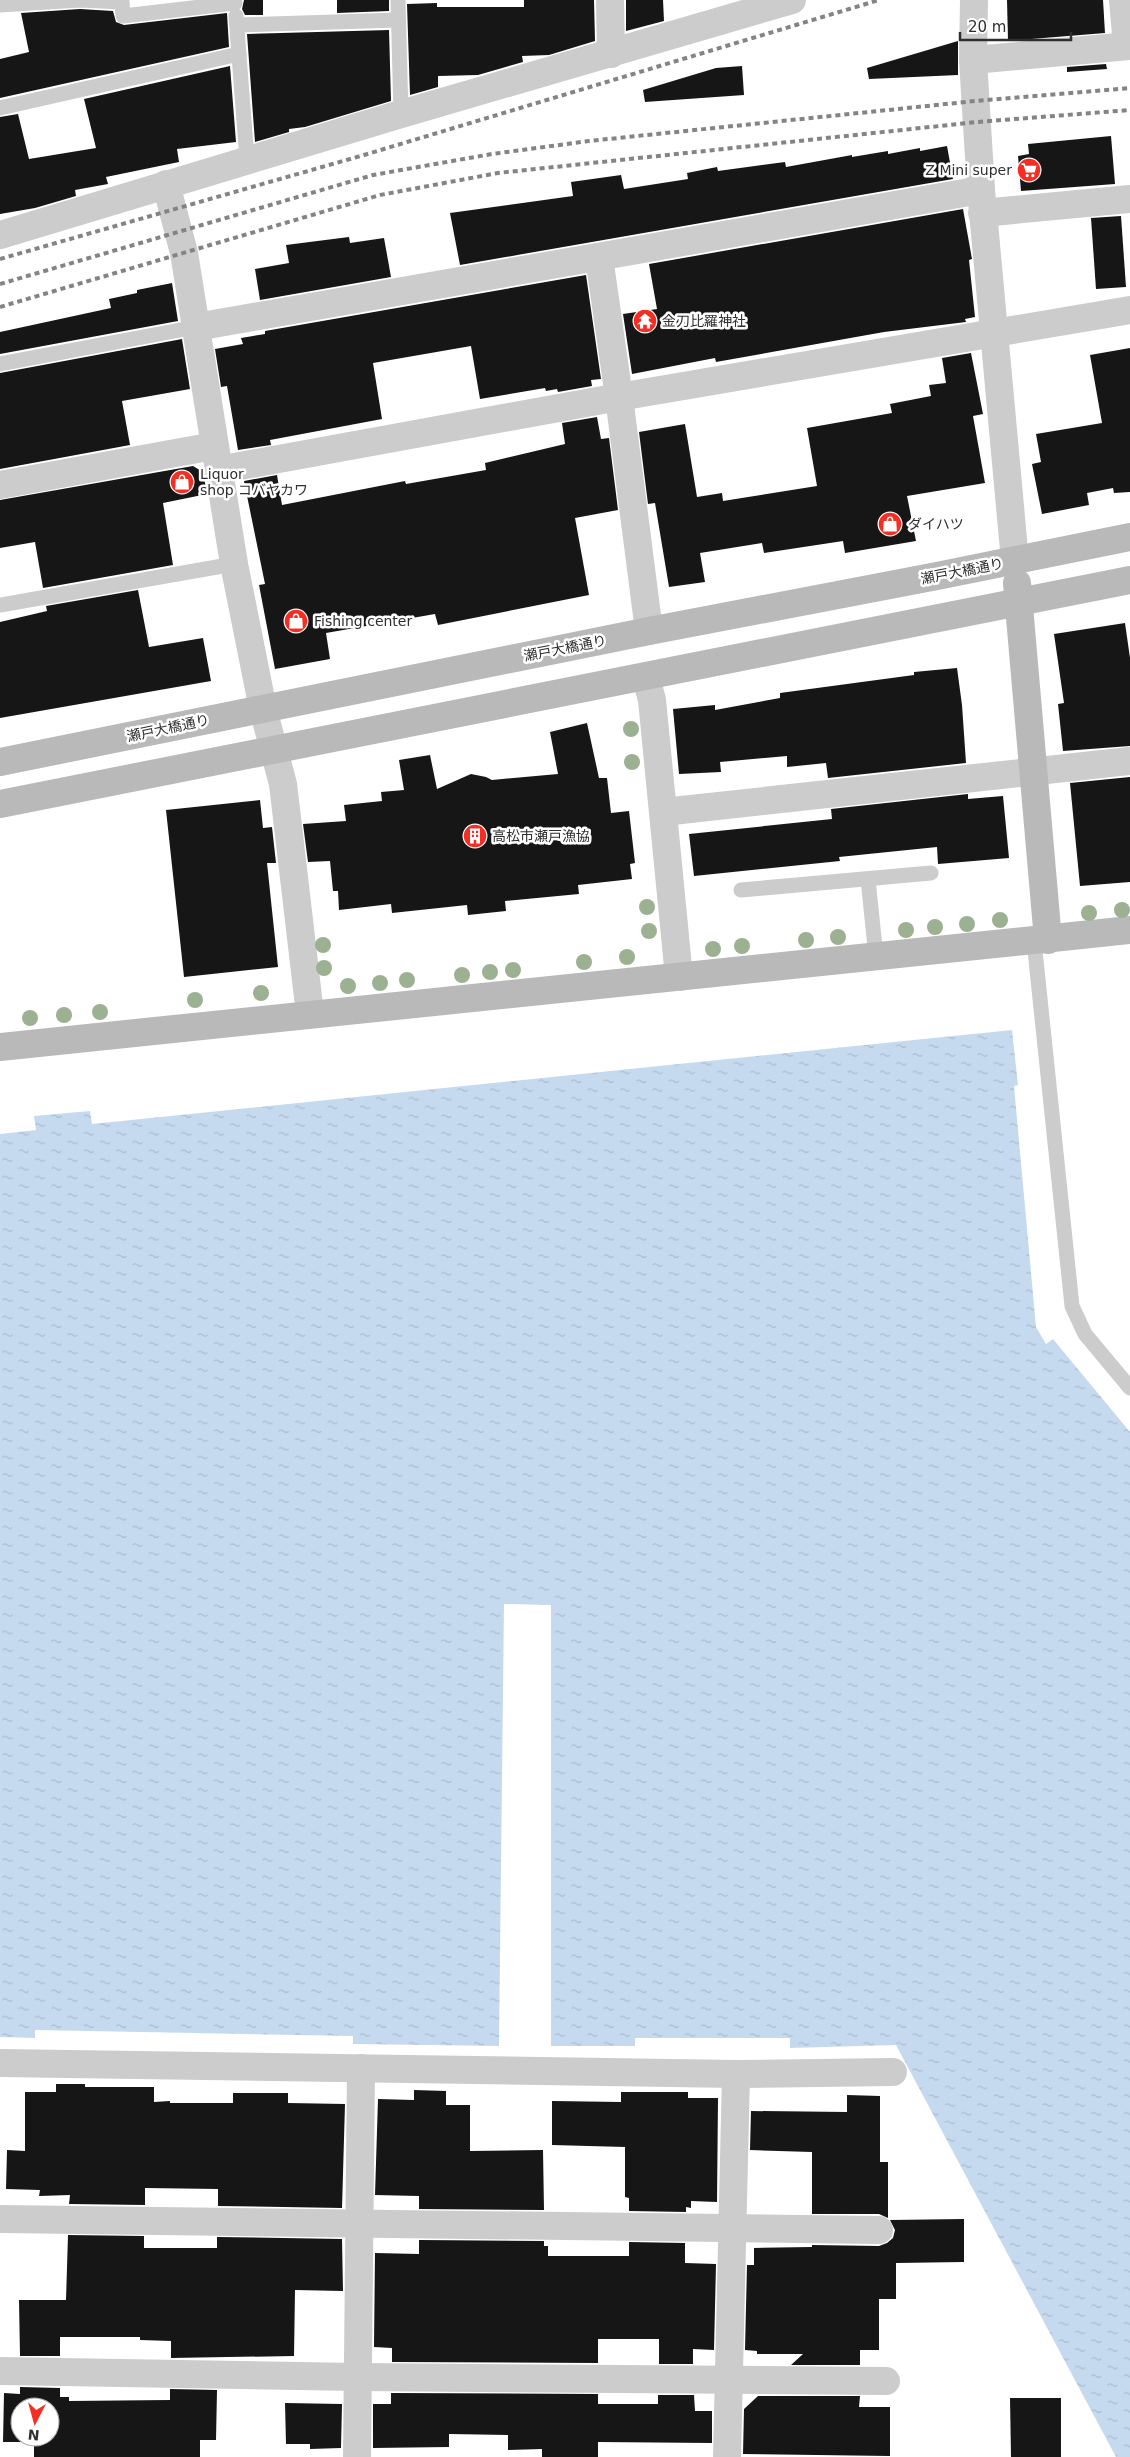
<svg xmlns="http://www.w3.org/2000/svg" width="1130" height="2457" font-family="'DejaVu Sans','Noto Sans JP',sans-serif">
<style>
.water{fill:url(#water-ripples)}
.building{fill:#161616;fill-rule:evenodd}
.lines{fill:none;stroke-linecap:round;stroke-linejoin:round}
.lane{stroke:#ccc;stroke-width:15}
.street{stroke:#ccc;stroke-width:28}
.secondary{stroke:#b9b9b9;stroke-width:28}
.rail{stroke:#848484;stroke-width:4;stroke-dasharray:5 4;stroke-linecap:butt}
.tree{fill:#9cb092}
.labels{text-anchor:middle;stroke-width:5;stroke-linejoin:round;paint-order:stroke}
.poi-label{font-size:14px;fill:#2f2f2f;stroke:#fff;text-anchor:start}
.street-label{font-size:14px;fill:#2f2f2f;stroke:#fff}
</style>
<defs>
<pattern id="water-ripples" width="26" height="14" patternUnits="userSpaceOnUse" patternTransform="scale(1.25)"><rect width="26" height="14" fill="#c6daef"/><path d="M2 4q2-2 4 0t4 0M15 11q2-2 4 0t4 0" fill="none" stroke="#aabbcd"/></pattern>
</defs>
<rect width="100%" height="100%" fill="#fff"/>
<path class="water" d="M 1012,1030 L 1018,1085 L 1014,1086 L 1036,1327 L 1046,1344 L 1053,1339 L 1130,1432 L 1130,2457 L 1116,2457 L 896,2045 L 790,2048 L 790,2038 L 635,2038 L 635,2046 L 551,2046 L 551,1605 L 504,1604 L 499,2046 L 353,2044 L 353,2036 L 35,2030 L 35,2038 L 0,2037 L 0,1134 L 36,1130 L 34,1116 L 90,1111 L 92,1124 Z"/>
<g class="building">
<path d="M 244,0 L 263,0 L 263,15 L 245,15 L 242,9 Z"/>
<path d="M 337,0 L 389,0 L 389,11 L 337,13 Z"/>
<path d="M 524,0 L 594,0 L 595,41 L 549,55 L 522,56 L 523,62 L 478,75 L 438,76 L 438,87 L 410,95 L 407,4 L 437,3 L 437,7 L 524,7 Z"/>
<path d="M 626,0 L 663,0 L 664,21 L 626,31 Z"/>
<path d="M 1007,0 L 1103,0 L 1105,33 L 1008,41 Z"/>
<path d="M 80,9 L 113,11 L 116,22 L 124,25 L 227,13 L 229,47 L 0,98 L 0,59 L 29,52 L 21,13 Z"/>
<path d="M 389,30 L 391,101 L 305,127 L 289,129 L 289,132 L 255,142 L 247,34 Z"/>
<path d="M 958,41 L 958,75 L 869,79 L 867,68 Z"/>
<path d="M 1106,64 L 1107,69 L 1067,72 L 1067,67 Z"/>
<path d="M 230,66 L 236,142 L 177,149 L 179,162 L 106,177 L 108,184 L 75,190 L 76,196 L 35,208 L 0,214 L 0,117 L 18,114 L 29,159 L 96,148 L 84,99 Z"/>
<path d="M 742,66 L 744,95 L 645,102 L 643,90 L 716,68 Z"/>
<path d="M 1111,136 L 1115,184 L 1021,191 L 1018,156 L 1029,154 L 1028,144 Z"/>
<path d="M 947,146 L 953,179 L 460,265 L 450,213 L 573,196 L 571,182 L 621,175 L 624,189 L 688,179 L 687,173 L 717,167 L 718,171 L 785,162 L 786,167 L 852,155 L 852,157 L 888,151 L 888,154 L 920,148 L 920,151 Z"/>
<path d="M 963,209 L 972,259 L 969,260 L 975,317 L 965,319 L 966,322 L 884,332 L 716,362 L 715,358 L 632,374 L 623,314 L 657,309 L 649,264 Z"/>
<path d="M 1121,216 L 1126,287 L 1096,289 L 1091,218 Z"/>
<path d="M 349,237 L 350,243 L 384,238 L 391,277 L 260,300 L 255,269 L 289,263 L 286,245 Z"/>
<path d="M 586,275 L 601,379 L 591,380 L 592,386 L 558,392 L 557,389 L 546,391 L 545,388 L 480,399 L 471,346 L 373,363 L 382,419 L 270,440 L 271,445 L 238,450 L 227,386 L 221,387 L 215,349 L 243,344 L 241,338 L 265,334 L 265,331 Z"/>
<path d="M 172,283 L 178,321 L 0,354 L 0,332 L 111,308 L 109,299 L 137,293 L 137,290 Z"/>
<path d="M 182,339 L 190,389 L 122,401 L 130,445 L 0,469 L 0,373 Z"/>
<path d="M 1130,348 L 1130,492 L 1114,493 L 1113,488 L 1087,493 L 1089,505 L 1042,514 L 1032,464 L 1041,462 L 1036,434 L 1102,423 L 1090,355 Z"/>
<path d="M 971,353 L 983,414 L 973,416 L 985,483 L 907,496 L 916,541 L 845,553 L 843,541 L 764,553 L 762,543 L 700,553 L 705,582 L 669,587 L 655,503 L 648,504 L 639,432 L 685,424 L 697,497 L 722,493 L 723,501 L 817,486 L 807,428 L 892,413 L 890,404 L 931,396 L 929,385 L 946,383 L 942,358 Z"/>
<path d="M 597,417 L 601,439 L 609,438 L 618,510 L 575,518 L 589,595 L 438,625 L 435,614 L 326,633 L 330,659 L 275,669 L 259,585 L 265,584 L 244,481 L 277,475 L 282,505 L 405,481 L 406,484 L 486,470 L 485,463 L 565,444 L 562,423 Z"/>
<path d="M 193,466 L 203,472 L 207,494 L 163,503 L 173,565 L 43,588 L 35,542 L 0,548 L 0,500 Z"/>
<path d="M 138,590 L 149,647 L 203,638 L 211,681 L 0,718 L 0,622 L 47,611 L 46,606 Z"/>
<path d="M 1125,623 L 1130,658 L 1130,746 L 1063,751 L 1058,704 L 1064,703 L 1054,634 Z"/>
<path d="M 957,668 L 962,705 L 966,763 L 828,778 L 826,763 L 787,767 L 787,756 L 720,762 L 721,772 L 679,774 L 673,709 L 715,705 L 715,710 L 780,698 L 780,693 L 914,675 L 914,672 Z"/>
<path d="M 587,723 L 599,778 L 607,778 L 611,813 L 629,811 L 635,863 L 630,864 L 632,879 L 578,885 L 579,894 L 505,901 L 506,911 L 468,915 L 467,905 L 392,913 L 391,904 L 339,910 L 338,891 L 333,891 L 330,861 L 308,862 L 303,824 L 346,821 L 344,805 L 382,801 L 381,792 L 404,790 L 399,760 L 430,755 L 437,789 L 471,774 L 486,777 L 492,780 L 558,774 L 550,732 Z"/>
<path d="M 1130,777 L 1130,882 L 1080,886 L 1070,783 Z"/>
<path d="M 968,794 L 968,799 L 1003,796 L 1009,858 L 938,864 L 937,847 L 839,857 L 840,861 L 694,876 L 689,834 L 832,819 L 831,809 Z"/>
<path d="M 260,800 L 263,828 L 272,827 L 276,863 L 267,863 L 278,967 L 184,977 L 166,810 Z"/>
<path d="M 56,2084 L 85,2084 L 85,2087 L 154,2087 L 154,2102 L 170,2101 L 170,2103 L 233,2103 L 233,2093 L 288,2093 L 288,2103 L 345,2104 L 342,2208 L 218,2206 L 218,2189 L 145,2188 L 145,2205 L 69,2204 L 70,2195 L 39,2196 L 40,2190 L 6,2189 L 7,2150 L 25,2151 L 25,2092 L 56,2092 Z"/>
<path d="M 414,2090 L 446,2091 L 446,2105 L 470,2105 L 470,2151 L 543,2150 L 544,2210 L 419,2209 L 419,2196 L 375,2195 L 378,2099 L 414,2100 Z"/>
<path d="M 621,2092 L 688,2092 L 688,2098 L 718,2098 L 717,2202 L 691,2201 L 691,2208 L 686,2207 L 686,2212 L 629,2211 L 629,2198 L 625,2197 L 625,2147 L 552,2145 L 552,2101 L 621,2102 Z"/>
<path d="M 847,2095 L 880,2096 L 880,2162 L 888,2162 L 888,2218 L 879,2214 L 812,2214 L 812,2152 L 750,2150 L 751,2111 L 847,2112 Z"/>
<path d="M 964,2219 L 964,2262 L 896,2263 L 896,2299 L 879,2299 L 879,2350 L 860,2350 L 860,2365 L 791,2365 L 803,2354 L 757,2354 L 757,2351 L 745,2350 L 747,2265 L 754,2265 L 754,2248 L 812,2247 L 812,2245 L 879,2246 L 887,2243 L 893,2238 L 895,2230 L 890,2220 Z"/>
<path d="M 68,2235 L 144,2236 L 144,2248 L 217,2248 L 217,2237 L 342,2239 L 343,2291 L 295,2290 L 294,2356 L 171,2358 L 171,2341 L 140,2340 L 140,2337 L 60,2337 L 60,2356 L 20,2356 L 19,2300 L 66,2300 Z"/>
<path d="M 419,2240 L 544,2241 L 544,2246 L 548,2246 L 548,2256 L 629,2256 L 629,2242 L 685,2243 L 685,2263 L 716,2264 L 714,2350 L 693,2349 L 693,2364 L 659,2364 L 659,2339 L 598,2339 L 598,2363 L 392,2362 L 392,2348 L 374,2347 L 375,2253 L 419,2254 Z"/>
<path d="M 20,2387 L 60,2388 L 60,2397 L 69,2397 L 69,2401 L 170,2400 L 170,2389 L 217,2390 L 216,2440 L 200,2440 L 200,2457 L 34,2457 L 34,2442 L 3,2442 L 4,2393 L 20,2394 ZM 20,2407 L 50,2407 L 50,2437 L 20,2437 Z"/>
<path d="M 391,2393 L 598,2394 L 598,2404 L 658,2404 L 658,2395 L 694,2395 L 695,2411 L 712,2411 L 712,2443 L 598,2442 L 598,2457 L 542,2457 L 542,2449 L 508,2450 L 508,2435 L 449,2434 L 449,2447 L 373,2448 L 373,2404 L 391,2404 Z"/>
<path d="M 758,2396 L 860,2396 L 859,2407 L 890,2407 L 890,2456 L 743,2454 L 744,2409 Z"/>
<path d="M 1010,2398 L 1061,2398 L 1061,2457 L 1011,2457 Z"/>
<path d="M 285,2403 L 342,2404 L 341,2448 L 310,2449 L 310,2444 L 286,2444 Z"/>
</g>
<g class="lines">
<g class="lane">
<path d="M 398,0 L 401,114"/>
<path d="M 0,5 L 80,0 L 122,2 L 123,16 L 235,3"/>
<path d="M 236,16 L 247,160"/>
<path d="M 237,25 L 398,20"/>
<path d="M 0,108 L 239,54"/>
<path d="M 0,364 L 196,327"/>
<path d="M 0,605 L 234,564"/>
<path d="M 868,879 L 876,957"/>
<path d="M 741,890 L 931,873"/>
<path d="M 1034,941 L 1072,1306 L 1085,1334 L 1130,1388"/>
</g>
<g class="street">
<path d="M 610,0 L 611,54"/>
<path d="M 974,0 L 973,60 L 981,190 L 1015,561"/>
<path d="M 1123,0 L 1127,46"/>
<path d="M 973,60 L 1130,46"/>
<path d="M 166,184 L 184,253 L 234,564 L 263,709 L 283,784 L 310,1014"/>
<path d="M 982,213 L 1130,199"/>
<path d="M 0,235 L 401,114 L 792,0"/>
<path d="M 599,257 L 619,397 L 649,631"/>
<path d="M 196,327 L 981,190"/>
<path d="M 218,470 L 619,397 L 1130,310"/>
<path d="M 0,485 L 214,446"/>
<path d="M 646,678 L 652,700 L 679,977"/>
<path d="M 663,812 L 1130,761"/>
<path d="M 0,2063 L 736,2074 L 893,2072"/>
<path d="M 0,2219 L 879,2230"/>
<path d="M 0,2371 L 357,2377 L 886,2381"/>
<path d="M 357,2457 L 361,2068"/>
<path d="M 727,2457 L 736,2074"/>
</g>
<g class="secondary">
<path d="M 1017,583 L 1048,940"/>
<path d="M 0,762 L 649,631 L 937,576 L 1130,537"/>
<path d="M 0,804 L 1130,580"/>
<path d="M 0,1047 L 1130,930"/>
</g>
<g class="rail">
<path d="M 0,259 L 364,155 L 879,0"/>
<path d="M 0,284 L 373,175 L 492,154 L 589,141 L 975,101 L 1130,88"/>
<path d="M 0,307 L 380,195 L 498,173 L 977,122 L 1130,110"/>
</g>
</g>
<g class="tree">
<circle cx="631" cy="729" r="8"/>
<circle cx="632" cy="762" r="8"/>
<circle cx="647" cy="907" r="8"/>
<circle cx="1122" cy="910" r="8"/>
<circle cx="1089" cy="913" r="8"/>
<circle cx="1000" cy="920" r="8"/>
<circle cx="967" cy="924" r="8"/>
<circle cx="935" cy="927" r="8"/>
<circle cx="906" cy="930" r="8"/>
<circle cx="649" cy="931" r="8"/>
<circle cx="838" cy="937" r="8"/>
<circle cx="806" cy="940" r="8"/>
<circle cx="323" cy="945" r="8"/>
<circle cx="742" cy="946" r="8"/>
<circle cx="713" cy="949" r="8"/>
<circle cx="627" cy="957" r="8"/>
<circle cx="584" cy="962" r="8"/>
<circle cx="324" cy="968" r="8"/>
<circle cx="513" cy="970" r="8"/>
<circle cx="490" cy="972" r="8"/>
<circle cx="462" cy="975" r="8"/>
<circle cx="407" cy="980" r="8"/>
<circle cx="380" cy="983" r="8"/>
<circle cx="348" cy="986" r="8"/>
<circle cx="261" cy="993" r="8"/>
<circle cx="195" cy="1000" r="8"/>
<circle cx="100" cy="1012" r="8"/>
<circle cx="64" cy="1015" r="8"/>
<circle cx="30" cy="1018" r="8"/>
</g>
<defs>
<g id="supermarket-disc" transform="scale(1.25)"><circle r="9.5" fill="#f52d22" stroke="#fff"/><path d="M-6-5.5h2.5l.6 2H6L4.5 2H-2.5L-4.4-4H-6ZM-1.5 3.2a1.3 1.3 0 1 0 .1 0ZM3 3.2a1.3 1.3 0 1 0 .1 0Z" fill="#fff"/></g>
<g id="temple-disc" transform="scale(1.25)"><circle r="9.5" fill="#f52d22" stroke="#fff"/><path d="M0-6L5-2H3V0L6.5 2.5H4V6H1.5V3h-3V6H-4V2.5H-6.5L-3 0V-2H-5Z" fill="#fff"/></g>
<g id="shop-disc" transform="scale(1.25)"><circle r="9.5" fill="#f52d22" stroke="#fff"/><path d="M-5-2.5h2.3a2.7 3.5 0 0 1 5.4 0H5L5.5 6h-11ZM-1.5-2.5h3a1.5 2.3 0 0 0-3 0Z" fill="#fff"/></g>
<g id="building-disc" transform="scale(1.25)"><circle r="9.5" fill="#f52d22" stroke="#fff"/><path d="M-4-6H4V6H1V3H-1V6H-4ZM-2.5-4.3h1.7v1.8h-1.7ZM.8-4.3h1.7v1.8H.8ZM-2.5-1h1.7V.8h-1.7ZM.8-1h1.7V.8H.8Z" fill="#fff"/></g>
</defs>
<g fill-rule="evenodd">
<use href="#supermarket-disc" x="1029" y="170"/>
<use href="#temple-disc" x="645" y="321"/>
<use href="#shop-disc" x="182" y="482"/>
<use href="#shop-disc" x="890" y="524"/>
<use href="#shop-disc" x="296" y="621"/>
<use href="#building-disc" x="475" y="836"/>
</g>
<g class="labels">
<g class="poi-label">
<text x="1012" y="175" text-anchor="end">Z Mini super</text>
<text x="662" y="326">金刀比羅神社</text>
<text x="200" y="479">Liquor<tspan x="200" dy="16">shop コバヤカワ</tspan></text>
<text x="908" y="529">ダイハツ</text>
<text x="314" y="626">Fishing center</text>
<text x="492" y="841">高松市瀬戸漁協</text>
</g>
<g class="street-label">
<text transform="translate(962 571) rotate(-11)" y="5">瀬戸大橋通り</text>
<text transform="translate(565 648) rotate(-11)" y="5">瀬戸大橋通り</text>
<text transform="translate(168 728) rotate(-12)" y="5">瀬戸大橋通り</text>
</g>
</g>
<g transform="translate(35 2422) rotate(186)"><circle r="24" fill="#ffffff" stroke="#acacac"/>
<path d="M0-4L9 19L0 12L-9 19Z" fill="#f52d22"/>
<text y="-8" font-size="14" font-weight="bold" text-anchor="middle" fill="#2f2f2f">N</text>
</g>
<path d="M960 32v8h111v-8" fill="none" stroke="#2f2f2f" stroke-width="2.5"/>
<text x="968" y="32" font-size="15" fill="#2f2f2f" stroke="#ffffff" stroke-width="4" paint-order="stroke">20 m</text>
</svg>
